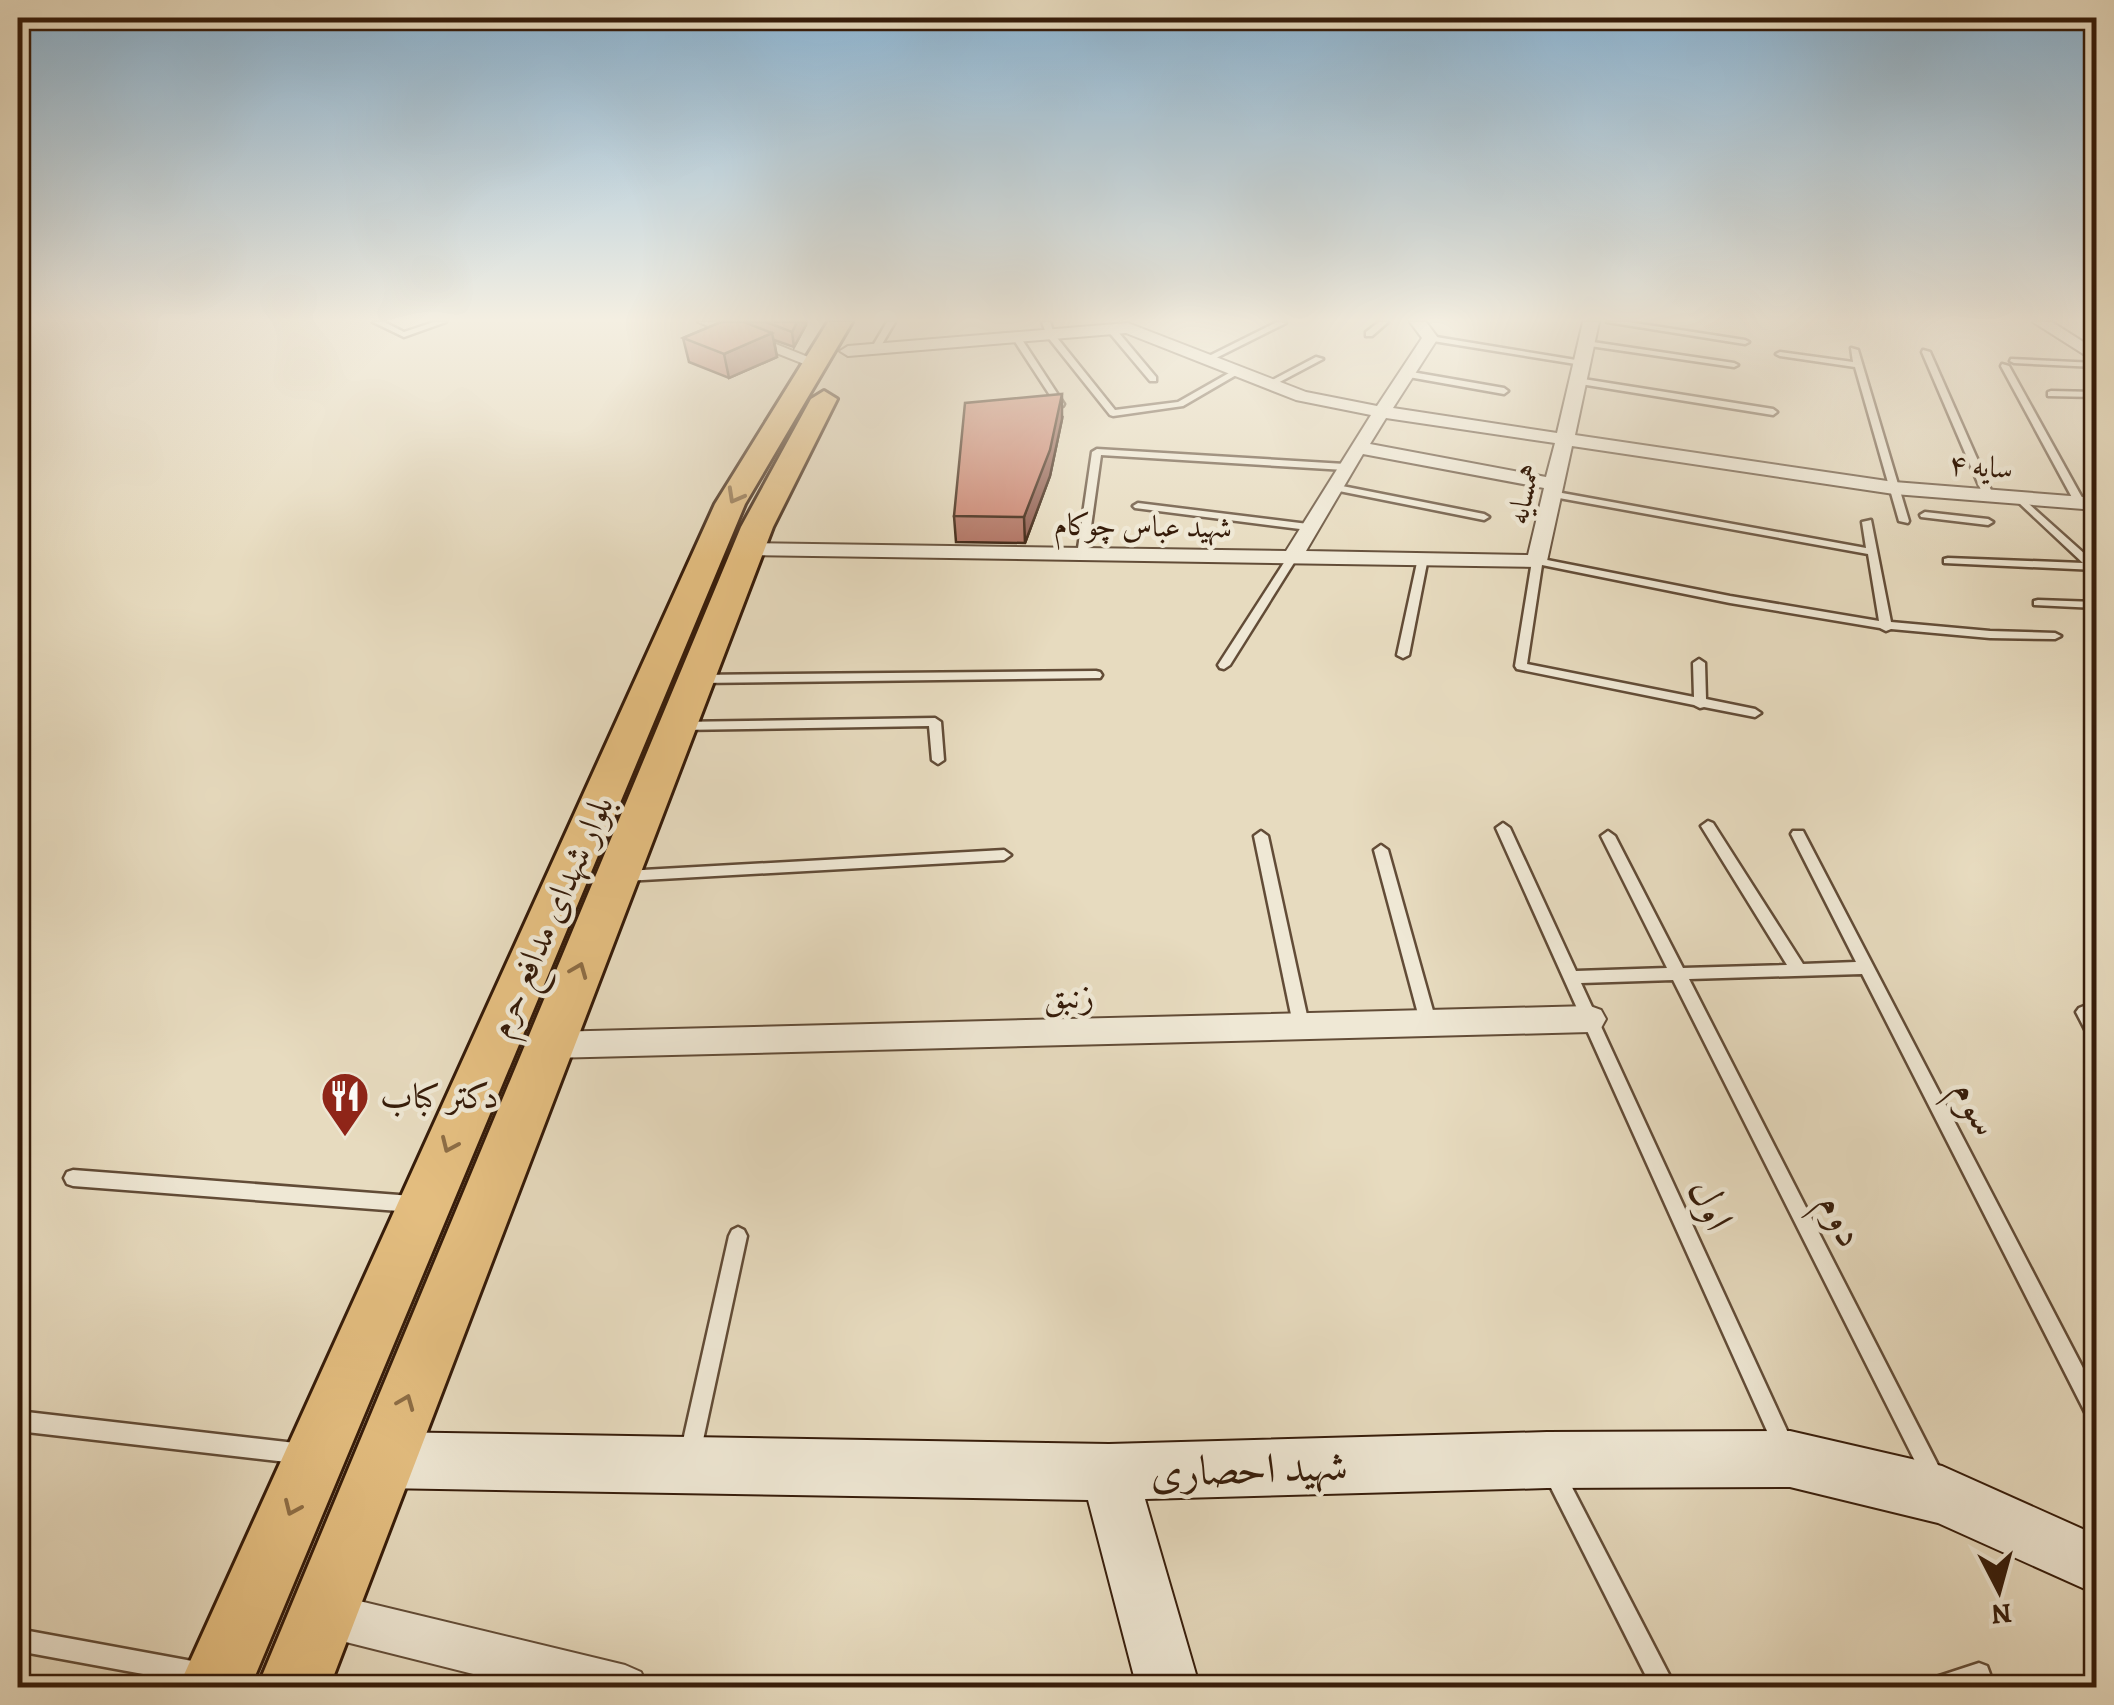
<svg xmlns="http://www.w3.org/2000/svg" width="2114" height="1705" font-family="Alegreya,Amiri,serif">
<rect width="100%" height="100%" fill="#e7dbbf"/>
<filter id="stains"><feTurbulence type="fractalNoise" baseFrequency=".002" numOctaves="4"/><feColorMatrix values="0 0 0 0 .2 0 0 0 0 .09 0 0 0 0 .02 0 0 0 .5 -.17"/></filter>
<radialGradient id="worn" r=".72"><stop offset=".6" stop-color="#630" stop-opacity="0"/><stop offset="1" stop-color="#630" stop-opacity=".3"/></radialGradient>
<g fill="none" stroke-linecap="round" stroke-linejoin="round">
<g stroke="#624c37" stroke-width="5">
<g id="lane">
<path d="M373,322H384L404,332L434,322H446L404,337Z"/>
<path d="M887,322H895L878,351H872L871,349Z"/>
<path d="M1042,322H1050L1054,334L1115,410L1178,402L1236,369L1243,371L1183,406L1113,416L1110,415L1047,336Z"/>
<path d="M1277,322L1286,323L1210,361L1203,359Z"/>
<path d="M1379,322H1388L1372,336H1366V332Z"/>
<path d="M1607,322H1628L1745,340L1749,342L1745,344Z"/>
<path d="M1108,327H1114L1156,377V381H1150L1108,331Z"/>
<path d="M1013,335H1019L1064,404L1063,406H1057L1012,337Z"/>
<path d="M1430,336L1582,361L1586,363L1582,365L1427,340V336Z"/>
<path d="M1586,341L1734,363L1738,365L1734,367L1583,345L1582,343Z"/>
<path d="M1851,348L1858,350L1909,521L1908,523L1899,521L1855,367L1780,356L1776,354L1780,352L1853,362Z"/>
<path d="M1923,350L1930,352L1994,497L1992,499L1984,497L1922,352Z"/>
<path d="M1316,357L1323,359L1272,386L1265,384Z"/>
<path d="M2011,359L2096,363V367L2014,363L2010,361Z"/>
<path d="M2002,364L2009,366L2085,503L2083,505L2075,503L2001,366Z"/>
<path d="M1406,371L1504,388L1508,391L1504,394L1403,376L1402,374Z"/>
<path d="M1577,378L1773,409L1777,412L1773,415L1574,383V379Z"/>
<path d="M2051,391L2096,392V397L2048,396V392Z"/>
<path d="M2096,425V431L2087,428L2088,426Z"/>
<path d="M1097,449L1345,464L1350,467L1345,470L1101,455L1087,555L1082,558L1077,555L1092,452Z"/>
<path d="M1332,484L1484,514L1489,517L1484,520L1329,489V485Z"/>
<path d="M1551,491L1866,548L1862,522L1871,520L1891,622L1990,631L2055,633L2061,636L2055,639L1990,638L1891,629L1886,631L1880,628L1730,603L1542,565L1527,664L1694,697L1693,663L1699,659L1705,663L1706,699L1755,709L1761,713L1755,717L1704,707L1700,708L1694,705L1517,669L1515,666L1532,561L1537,558L1730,596L1879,621L1868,554L1548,496L1546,494Z"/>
<path d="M2021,497L2096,564V570L1944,563V559L1948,558L2083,563L2018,502V498Z"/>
<path d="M1138,503L1308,524L1313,527L1308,530L1135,508L1133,506Z"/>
<path d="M1925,512L1988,519L1993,522L1988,525L1921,517L1920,515Z"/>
<path d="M1292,555L1297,558L1230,665L1224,669L1220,668L1218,665L1287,558Z"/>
<path d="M1423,555L1428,558L1409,655L1403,658L1397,655L1418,558Z"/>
<path d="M2038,600L2096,602V608L2034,605V601Z"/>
<path d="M1096,671L1100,672L1102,675L1100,678L697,683L691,679L697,675Z"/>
<path d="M935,718L941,722L944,760L938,764L932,760L929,726L678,730L672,726L678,722Z"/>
<path d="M1708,821L1713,823L1803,964L1856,962L1791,834L1793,831H1803L2096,1393V1423L2089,1420L1862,974L1689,979L1940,1469L1943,1476L1940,1483L1933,1486L1926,1483L1673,980L1581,983L1790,1437L1793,1444L1790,1451L1783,1454L1776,1451L1496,828L1503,823L1510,828L1576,971L1667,968L1601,836L1608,831L1615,836L1683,968L1787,965L1701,826Z"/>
<path d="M1261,831L1268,836L1310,1029L1308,1034L1302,1035L1296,1034L1294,1029L1254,836Z"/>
<path d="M1381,845L1388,850L1437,1025L1435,1030L1429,1031L1423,1030L1421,1025L1374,850Z"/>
<path d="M1004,850L1011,855L1004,860L625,881L618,876L625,871Z"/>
<path d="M2084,1006L2089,1008L2096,1020V1040L2090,1039L2076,1012L2079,1008Z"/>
<path d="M73,1170L412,1196L418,1198L421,1204L418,1210L412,1212L73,1186L67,1184L64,1178L67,1172Z"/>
<path d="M738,1227L744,1230L747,1236L700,1454L697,1461L690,1464L683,1461L680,1454L729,1236L732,1230Z"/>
<path d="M18,1411L304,1444L311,1447L314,1454L311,1461L304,1464L18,1431Z"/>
<path d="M1555,1465L1562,1468L1676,1688H1652L1548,1482L1545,1475L1548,1468Z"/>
<path d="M18,1629L203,1663L211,1666L214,1674L211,1682L203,1685L18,1651Z"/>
<path d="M1979,1663L1987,1666L1990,1674L1987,1682L1973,1688H1924L1927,1680Z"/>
</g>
</g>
<g stroke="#624c37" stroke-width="4">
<g id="street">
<path d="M698,322H721L823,363L809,366Z"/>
<path d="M1410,322H1426L1438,338L1393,408L1557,433L1583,322H1599L1575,435L1894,482L2096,498V510L1894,494L1572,446L1547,561L1537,567L748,555L738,549L748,543L1286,551L1371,415L1296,400L1126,333L848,356L840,351L848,346L1128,323L1306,392L1377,406L1422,338ZM1386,418L1555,443L1546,477L1370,444ZM1363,454L1544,488L1528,555L1306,551Z"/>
<path d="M2033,322H2052L2096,350V362Z"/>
<path d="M1590,1006L1601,1010L1606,1019L1601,1028L1590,1032L549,1058L538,1054L533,1045L538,1036L549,1032Z"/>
<path d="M322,1592L625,1665L641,1672L648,1688H529L322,1636L306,1630L300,1614L306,1598Z"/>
</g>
</g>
<g stroke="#361c0a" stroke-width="4">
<path id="secondary" d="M1790,1431L1942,1466L2096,1535V1594L1938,1523L1790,1487L1547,1488L1145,1499L1200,1688H1137L1088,1500L382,1488L362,1480L354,1460L362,1440L382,1432L1109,1444L1547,1432Z"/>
</g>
<g stroke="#361c0a" stroke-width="6">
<g id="primary">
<path d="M828,322H852L745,504L250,1688H178L715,504Z"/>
<path d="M824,391L837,399L773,527L329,1688H257L741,527L811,399Z"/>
</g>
</g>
<use href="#lane" fill="#efe8d5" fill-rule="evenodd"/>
<use href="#street" fill="#efe8d5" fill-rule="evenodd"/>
<use href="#secondary" fill="#efe8d5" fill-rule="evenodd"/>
<use href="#primary" fill="#e4be80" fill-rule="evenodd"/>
</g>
<g fill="#af6f5e" stroke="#361c0a" stroke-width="2.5">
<path d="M721,322H806V325L794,347L774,340L777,357L729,378L689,362L683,338Z"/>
<path d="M1062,419L1050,476L1025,543L956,542L954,516Z"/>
</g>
<g fill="#8e5a4c" stroke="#361c0a" stroke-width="2.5">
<path d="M797,322H806V325L794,347L792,332Z"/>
<path d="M772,333L777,357L729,378L724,354Z"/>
<path d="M1062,394V419L1050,476L1025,543L1024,517Z"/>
</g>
<g fill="#cb816d" stroke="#361c0a" stroke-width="2.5">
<path d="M721,322H744L772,333L724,354L683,338Z"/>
<path d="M766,322H797L792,332Z"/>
<path d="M1062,394L1050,450L1024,517L954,516L965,403Z"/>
</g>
<defs><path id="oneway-chevron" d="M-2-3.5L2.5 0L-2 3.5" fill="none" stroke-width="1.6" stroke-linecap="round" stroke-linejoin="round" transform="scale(2.5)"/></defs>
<g stroke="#8d6d45">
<use href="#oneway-chevron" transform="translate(735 496) rotate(119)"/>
<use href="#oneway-chevron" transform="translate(579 970) rotate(-68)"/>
<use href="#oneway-chevron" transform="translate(449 1145) rotate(114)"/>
<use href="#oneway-chevron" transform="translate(406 1402) rotate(-68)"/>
<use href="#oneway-chevron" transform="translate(292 1508) rotate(114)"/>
</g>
<linearGradient id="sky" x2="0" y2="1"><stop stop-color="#8ab6d7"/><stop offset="0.57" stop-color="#f4efe2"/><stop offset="1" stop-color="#f4efe2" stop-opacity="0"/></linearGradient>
<rect width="2114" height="561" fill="url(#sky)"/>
<defs>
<g id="restaurant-pin" transform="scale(2.5)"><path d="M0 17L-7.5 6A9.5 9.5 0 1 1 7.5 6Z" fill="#8f2418" stroke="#efe8d5"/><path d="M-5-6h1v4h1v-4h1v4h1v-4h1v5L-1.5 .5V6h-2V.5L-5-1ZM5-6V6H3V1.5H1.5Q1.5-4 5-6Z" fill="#fff"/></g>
</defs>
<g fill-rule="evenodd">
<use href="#restaurant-pin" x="345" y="1096"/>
</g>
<g text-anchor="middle" stroke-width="9" stroke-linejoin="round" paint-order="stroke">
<g font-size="30" fill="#361c0a" stroke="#efe8d5">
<text transform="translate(1981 466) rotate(5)" y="10">سایه ۴</text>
<text transform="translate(1523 494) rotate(-78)" y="10">همسایه</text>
<text transform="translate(1143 526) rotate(1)" y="10">شهید عباس چوکام</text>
</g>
<g font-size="35" fill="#361c0a" stroke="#efe8d5">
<text transform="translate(550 916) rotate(-66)" y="12">بلوار شهدای مدافع حرم</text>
<text transform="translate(1069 996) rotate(-1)" y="12">زنبق</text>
</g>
<g font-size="35" fill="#361c0a" stroke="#efe8d5" text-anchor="start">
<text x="380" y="1108">دکتر کباب</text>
</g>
<g font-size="42" fill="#361c0a" stroke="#efe8d5">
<text transform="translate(1978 1107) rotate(63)" y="15">سوم</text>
<text transform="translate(1712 1204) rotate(66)" y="15">اول</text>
<text transform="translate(1843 1219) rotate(63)" y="15">دوم</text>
<text transform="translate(1249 1468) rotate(-2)" y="15">شهید احصاری</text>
</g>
</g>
<rect width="2114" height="1705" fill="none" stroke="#e7dbbf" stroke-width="60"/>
<rect x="20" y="20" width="2074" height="1665" fill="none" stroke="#361c0a" stroke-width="5"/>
<rect x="30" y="30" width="2054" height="1645" fill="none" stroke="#361c0a" stroke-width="2.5"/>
<g transform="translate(1999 1590) rotate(174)" stroke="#efe8d5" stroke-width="8" paint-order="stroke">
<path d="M0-8L18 38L0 25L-18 38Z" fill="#361c0a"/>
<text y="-15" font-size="28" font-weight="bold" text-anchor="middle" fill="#361c0a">N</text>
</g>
<rect width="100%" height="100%" filter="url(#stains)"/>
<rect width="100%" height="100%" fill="url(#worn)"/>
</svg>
